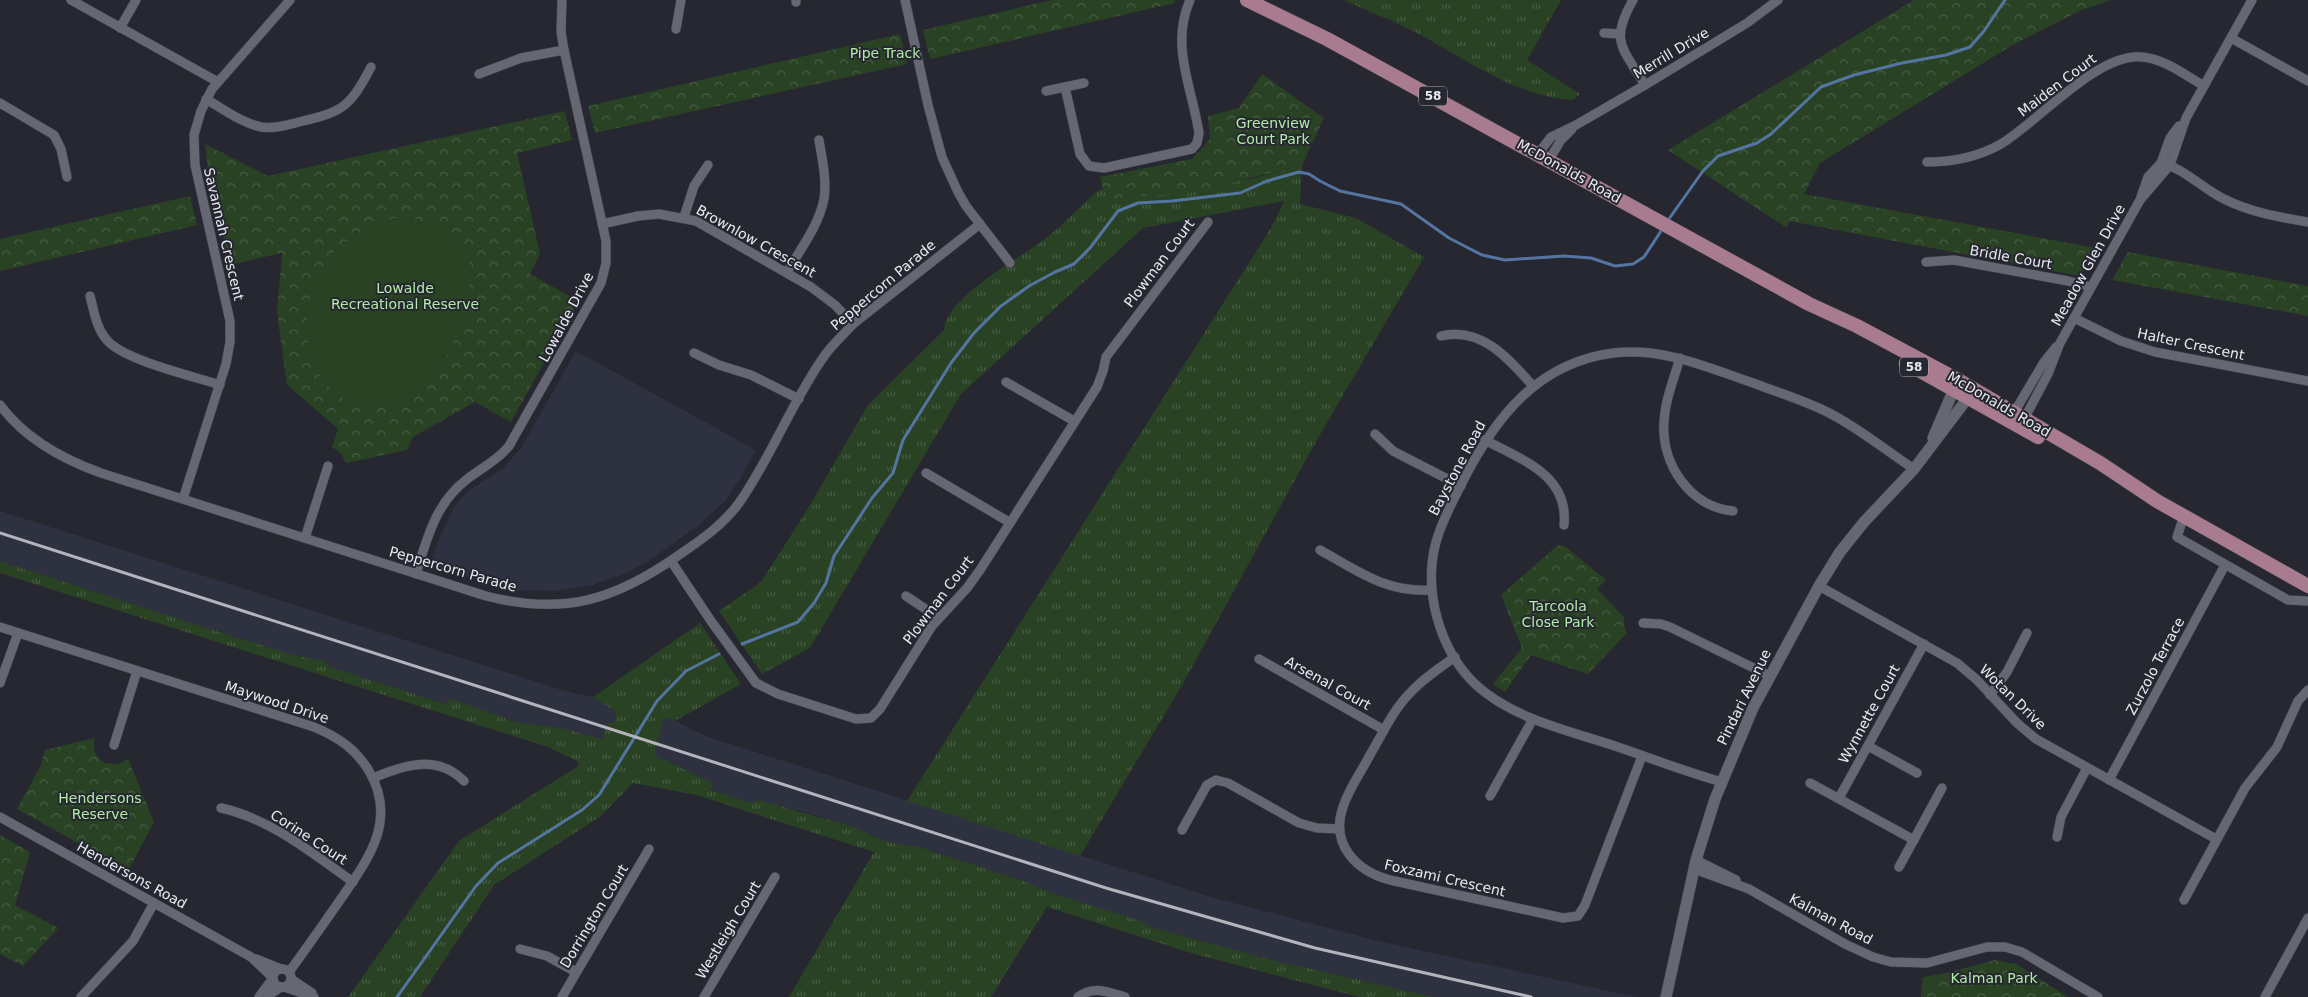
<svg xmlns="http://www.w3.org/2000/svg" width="2308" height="997" font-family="'DejaVu Sans',sans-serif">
<defs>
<pattern id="grass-tufts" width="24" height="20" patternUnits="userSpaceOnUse" patternTransform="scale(1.25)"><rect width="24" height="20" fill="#294224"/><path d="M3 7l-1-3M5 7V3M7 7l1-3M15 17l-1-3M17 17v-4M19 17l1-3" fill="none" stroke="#485d44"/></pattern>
<pattern id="park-crowns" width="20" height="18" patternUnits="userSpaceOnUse" patternTransform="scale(1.25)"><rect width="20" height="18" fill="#294224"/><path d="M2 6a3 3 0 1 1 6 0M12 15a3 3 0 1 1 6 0" fill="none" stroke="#485d44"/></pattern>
</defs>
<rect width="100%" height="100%" fill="#262731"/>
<g fill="#2e3140">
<path d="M576,351L756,450L740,479L725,501L699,525L647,562L624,574L589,586L555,591L509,590L434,566L432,561L439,539L453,508L467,492L503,468L521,448Z"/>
<path d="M0,511L565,691L593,697L616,712L614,724L602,739L518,723L450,698L446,704L330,667L325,661L297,656L210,629L0,561Z"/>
<path d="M667,717L708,737L1211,897L1382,942L1637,997H1434L1276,961L1154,928L1141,921L1058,895L1023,881L919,847L903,846L875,837L858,828L798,810L786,809L758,800L751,803L719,793L711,789L713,784L653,755L663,720Z"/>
</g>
<g fill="url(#grass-tufts)">
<path d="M1344,0H1561L1527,60L1580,94L1573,100C1510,96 1462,55 1407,28C1386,18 1365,10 1344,0Z"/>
<path d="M1302,165L1300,204L1356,218L1424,257L1318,438L1181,687L1080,856L907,801L1271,228L1284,201L1143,228L961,394L810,648L762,674L719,611L761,582L807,510L868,405L944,330C946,297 1019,259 1045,239C1063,225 1079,208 1096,192L1103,189L1110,200L1251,179Z"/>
<path d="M0,561L210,629L297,656L325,661L330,667L446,704L450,698L518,723L561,728L602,739L608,723L614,724L616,712L593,697L700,623L741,684L675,721L667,718L663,720L654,755L713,783L711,790L751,803L758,800L858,828L875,837L896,844L919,847L1023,881L1058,895L1141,921L1154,928L1276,961L1434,997H1359L1191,953L1047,907L991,997H789L874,852L696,795L633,783L601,816L494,885L420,997H348L459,841L577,767L579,762L548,747L0,573Z"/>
</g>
<g fill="url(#park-crowns)">
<path d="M1052,0H1175V3L930,59L923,30Z"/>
<path d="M1914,0H2111L2079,11L2011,46L1820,163L1804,194L2096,248L2080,276L1789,221L1787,228L1668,150Z"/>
<path d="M900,34L907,64L595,133L588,106Z"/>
<path d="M1262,74L1324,118L1302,165L1186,194L1137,196L1110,200L1103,189L1100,177L1192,159L1210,139L1208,116L1239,108Z"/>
<path d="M565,111L572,140L517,153L540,254L530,274L578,301L511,422L475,402L413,437L407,450L346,463L341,453L332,447L338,429L287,385L277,312L282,253L229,265L208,170L205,144L268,176Z"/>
<path d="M190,196L197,225L0,271V239Z"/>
<path d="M2128,252L2308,286V316L2112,280Z"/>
<path d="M1558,545L1566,547L1606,580L1597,589L1624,617V625L1627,633L1588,674L1531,655L1505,692L1493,684L1522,648L1501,595Z"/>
<path d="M95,738C92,749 95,755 104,763L119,764L128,759L154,822L128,871L17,809L41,765L45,750Z"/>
<path d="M0,835L30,852L15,905L58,928L23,966L0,954Z"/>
<path d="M1995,960L2016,964L2068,997H1921L1923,977L1942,974Z"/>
</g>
<path fill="#294224" d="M398,217C419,220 442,222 457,239C463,246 468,256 470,266C474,301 446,374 418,396C407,404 391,405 378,405C364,406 351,404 339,396C298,367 298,297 328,259C344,239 373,224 398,217Z"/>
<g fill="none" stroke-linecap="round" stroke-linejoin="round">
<g stroke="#5474a1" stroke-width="3">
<path d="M1666,223L1703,171L1718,156L1757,143L1771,134L1821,87L1854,75L1902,63L1946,55L1970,47L1984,31L2005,0"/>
<path d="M742,644L798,622L814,603L826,583L834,556L872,498L893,473L903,440L951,363L974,333L1001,306L1029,286L1055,272L1074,264L1090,248L1118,211L1138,203L1172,201L1240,193L1267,181L1299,172L1309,174L1320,181L1340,191L1401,204L1449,238L1482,255L1505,260L1564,256L1591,258L1615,266L1633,264L1644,257L1663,228"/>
<path d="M397,997L476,886L498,863L582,810L599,795L657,701L686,671L719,654"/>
</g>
<g stroke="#43444c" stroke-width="10">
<g id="minor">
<path d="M71,0L218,82"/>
<path d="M796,0V2"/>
<path d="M905,0L928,105L942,157L958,192L966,206L1010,263"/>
<path d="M1633,0C1609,42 1623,48 1645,85"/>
<path d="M120,28L136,0"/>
<path d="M676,29L681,0"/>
<path d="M1604,33L1619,34"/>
<path d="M2231,38L2308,81"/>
<path d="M479,74L521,58L564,50"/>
<path d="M1065,87L1080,154L1089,166L1104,168L1192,149L1197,143L1199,133C1192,87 1170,46 1190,0"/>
<path d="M1046,91L1084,83"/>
<path d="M206,99C223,109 242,123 261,127C274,129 287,125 299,122C343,112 350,107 371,67"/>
<path d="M0,103L54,135L61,149L67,177"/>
<path d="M1538,154L1551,137L1576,125L1645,85L1747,23L1778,0"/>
<path d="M1549,160L1561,140L1572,129"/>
<path d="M1927,162C1953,162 1978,157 2001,144C2039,121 2097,53 2142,57C2165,59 2185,75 2204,86"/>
<path d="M2161,163C2183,168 2201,187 2222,198C2249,212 2278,217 2308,222"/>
<path d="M2141,197L2148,177L2161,163L2170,138L2179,126"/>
<path d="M684,217L694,186L708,165"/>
<path d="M602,224L638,216L659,214L696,221L811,287L835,305L853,324"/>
<path d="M1926,262L1954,260L2068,281L2091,287"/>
<path d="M787,272C800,250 819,225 824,199C827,179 822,159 819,140"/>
<path d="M90,296C94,311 96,327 106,339C122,360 193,376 220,385"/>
<path d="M2074,318L2121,341L2155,352L2308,381"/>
<path d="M1441,336C1481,326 1509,359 1533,386"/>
<path d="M694,353L719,365L751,375L799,399"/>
<path d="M1680,358C1674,379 1665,400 1664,422C1661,464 1690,507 1733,511"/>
<path d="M1006,382L1074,421"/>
<path d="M0,405C25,439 62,459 101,473L486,596C564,616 615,600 679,555C701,540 723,525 739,503C772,456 792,401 825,355C833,344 844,334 853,324L980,224"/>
<path d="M2012,416L2044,362L2056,347"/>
<path d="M2023,421L2048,374L2060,343L2140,200L2170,165L2186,118L2252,0"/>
<path d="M1375,434L1393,451L1461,486"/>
<path d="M1485,440C1522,460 1569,475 1564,525"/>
<path d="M926,473L1009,522"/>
<path d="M183,499L226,364L230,342V321L195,165L194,135L201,111L212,89L290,0"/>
<path d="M2184,516L2177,537L2288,600L2308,601"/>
<path d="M305,538L328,466"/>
<path d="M1320,550C1358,571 1386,593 1432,590"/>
<path d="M671,561L711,621L756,683L778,694L856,719L871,718L880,709L932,626L967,588L980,570L1097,387L1103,371L1106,357L1208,222"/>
<path d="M416,574C427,539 435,504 466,480C481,468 497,461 509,446L601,283L606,263V241L564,50L561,32L562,0"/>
<path d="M1819,586L1957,663L1977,680L2017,723L2036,739L2216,839"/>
<path d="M906,596L939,618"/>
<path d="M1643,623L1661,624L1670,627L1770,676"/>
<path d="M0,627L314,727C338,737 356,749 369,771C399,822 366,862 338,903C322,926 306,949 289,972"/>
<path d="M1455,657C1439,668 1423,679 1410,693C1393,710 1383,733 1371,753C1362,771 1349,788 1343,807C1330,844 1356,871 1390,880L1563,918L1578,916L1585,905L1642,756"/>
<path d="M1259,659L1384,730"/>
<path d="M0,683L18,633"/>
<path d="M1990,695L2007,672L2027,633"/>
<path d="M114,745L137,671"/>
<path d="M1868,746L1917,773"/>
<path d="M373,778C404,765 437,754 464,781"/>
<path d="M2109,780L2225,565"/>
<path d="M1722,782C1686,772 1650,758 1615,746C1567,730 1513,719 1475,684C1439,649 1423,590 1436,542C1442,520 1453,501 1463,481C1495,418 1537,363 1613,353C1664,347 1709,368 1756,384C1782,394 1809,402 1833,415C1861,430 1887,451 1914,469"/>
<path d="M1810,783L1914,840"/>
<path d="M1490,796L1533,719"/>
<path d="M1839,798L1924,644"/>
<path d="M221,808C271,819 312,853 353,882"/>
<path d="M0,817L251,957L273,978"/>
<path d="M1182,830L1207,785L1216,780L1228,783L1299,823L1317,828L1340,829"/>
<path d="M2057,837L2061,817L2087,768"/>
<path d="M1696,860L1736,880"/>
<path d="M1899,867L1942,788"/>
<path d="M1694,869L1749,889L1845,944L1873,957L1891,962L1927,963L1987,947H2005L2022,952L2098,997"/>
<path d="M2184,900L2245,788L2277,747L2298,701L2308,690"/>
<path d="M520,949L547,956L576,972"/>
<path d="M256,959L281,969"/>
<circle cx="282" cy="978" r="9"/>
<path d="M291,979L312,993"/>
<path d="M284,987L314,997"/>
<path d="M81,997L133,941L154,903"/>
<path d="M259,997L273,978"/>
<path d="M266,997L281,987"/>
<path d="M562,997L649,849"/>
<path d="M704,997L775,877"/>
<path d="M1078,997C1093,985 1109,992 1125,997"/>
<path d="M2265,997L2308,918"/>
</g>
</g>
<g stroke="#43444c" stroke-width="12">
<g id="tertiary">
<path d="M1933,438L1957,382"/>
<path d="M1666,997L1696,860L1715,799L1753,708L1819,586L1840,552L1864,522L1914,469L1973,391"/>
</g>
</g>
<g stroke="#43444c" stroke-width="15">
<g id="primary">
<path d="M1247,0L1327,39L1809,304L1857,326L1958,380L2100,463L2157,501L2308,586"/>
<path d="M1906,363L2038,437"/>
</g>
</g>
<use href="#minor" stroke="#656772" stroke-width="9"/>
<use href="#tertiary" stroke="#656772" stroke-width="11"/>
<use href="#primary" stroke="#a97b8e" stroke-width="14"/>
<path stroke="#b3b4bc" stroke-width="3" d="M0,533L1106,888L1315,948L1531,997"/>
</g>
<g text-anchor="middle" stroke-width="4" stroke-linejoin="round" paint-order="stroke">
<g fill="#262731" stroke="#aeb0b7" stroke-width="1">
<rect x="1419" y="86.5" width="28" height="19" rx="4"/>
<rect x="1900" y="357.5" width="28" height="19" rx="4"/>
</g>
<g font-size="12" font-weight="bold" fill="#e9eaf1">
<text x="1433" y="100">58</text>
<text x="1914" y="371">58</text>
</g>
<g font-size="14" fill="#b2eba6" stroke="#262731">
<text x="885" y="58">Pipe Track</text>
<text x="1273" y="128">Greenview<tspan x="1273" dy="16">Court Park</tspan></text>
<text x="405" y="293">Lowalde<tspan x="405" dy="16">Recreational Reserve</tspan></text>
<text x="1558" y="611">Tarcoola<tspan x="1558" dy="16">Close Park</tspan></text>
<text x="100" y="803">Hendersons<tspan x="100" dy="16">Reserve</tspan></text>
<text x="1994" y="983">Kalman Park</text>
</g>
<g font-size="14" fill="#e9eaf1" stroke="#262731">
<text transform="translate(1671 53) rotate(-31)" y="5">Merrill Drive</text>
<text transform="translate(2057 85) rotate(-37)" y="5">Maiden Court</text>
<text transform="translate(1569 171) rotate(29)" y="5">McDonalds Road</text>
<text transform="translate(224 234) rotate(77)" y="5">Savannah Crescent</text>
<text transform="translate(756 241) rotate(29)" y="5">Brownlow Crescent</text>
<text transform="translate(2011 257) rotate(10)" y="5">Bridle Court</text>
<text transform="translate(1159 263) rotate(-53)" y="5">Plowman Court</text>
<text transform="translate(2088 265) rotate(-61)" y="5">Meadow Glen Drive</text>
<text transform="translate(883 285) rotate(-40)" y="5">Peppercorn Parade</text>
<text transform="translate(566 317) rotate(-62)" y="5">Lowalde Drive</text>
<text transform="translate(2191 344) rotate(12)" y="5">Halter Crescent</text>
<text transform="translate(1999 404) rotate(30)" y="5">McDonalds Road</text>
<text transform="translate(1457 468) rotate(-62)" y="5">Baystone Road</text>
<text transform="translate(453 569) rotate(16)" y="5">Peppercorn Parade</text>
<text transform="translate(938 600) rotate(-53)" y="5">Plowman Court</text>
<text transform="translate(2155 666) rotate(-62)" y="5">Zurzolo Terrace</text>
<text transform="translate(1328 683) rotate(29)" y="5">Arsenal Court</text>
<text transform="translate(1744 697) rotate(-64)" y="5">Pindari Avenue</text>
<text transform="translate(2013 697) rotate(44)" y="5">Wotan Drive</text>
<text transform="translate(277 702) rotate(18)" y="5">Maywood Drive</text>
<text transform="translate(1869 714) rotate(-61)" y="5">Wynnette Court</text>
<text transform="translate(309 837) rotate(33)" y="5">Corine Court</text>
<text transform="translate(132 875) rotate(29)" y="5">Hendersons Road</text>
<text transform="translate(1445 878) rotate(13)" y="5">Foxzami Crescent</text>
<text transform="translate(594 916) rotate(-59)" y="5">Dorrington Court</text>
<text transform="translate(1831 919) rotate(28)" y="5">Kalman Road</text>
<text transform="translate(728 930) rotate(-59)" y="5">Westleigh Court</text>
</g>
</g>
</svg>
